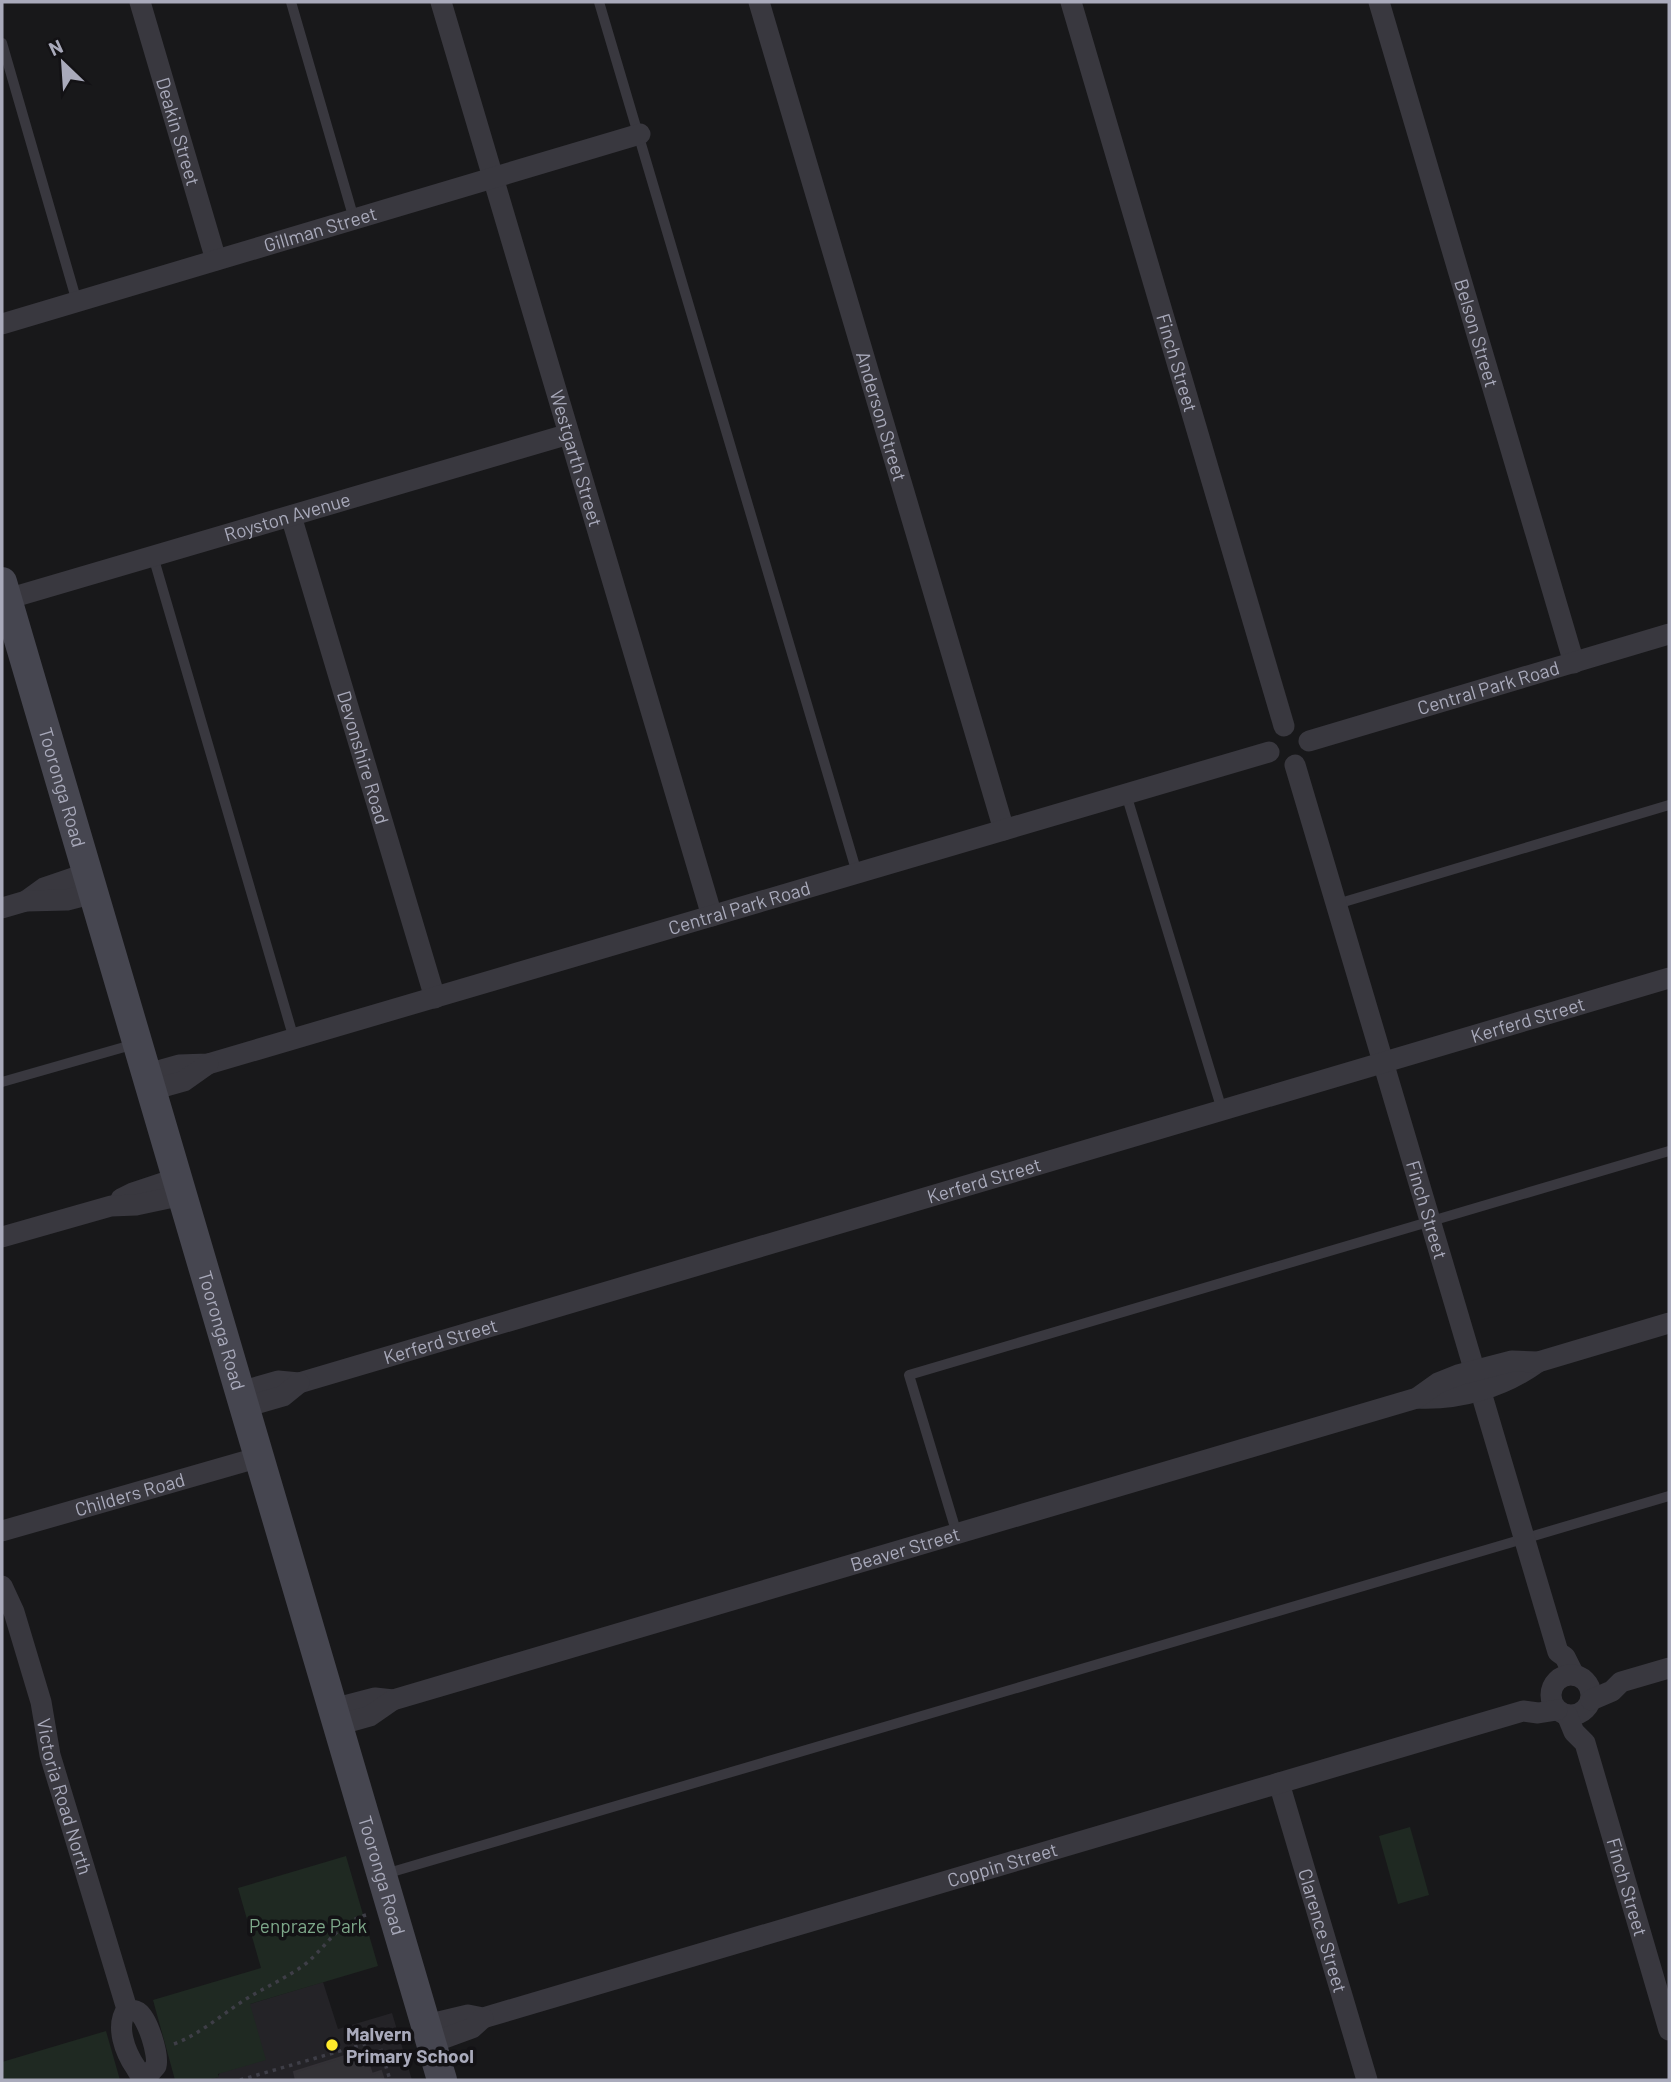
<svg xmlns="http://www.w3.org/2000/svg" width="1671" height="2082" font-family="Barlow,sans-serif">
<rect width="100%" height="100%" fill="#18181a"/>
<path fill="#242327" d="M323,1982L338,2029L392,2013L412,2080H207L218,2077L250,2004Z"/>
<g fill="#1f2922">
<path d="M1410,1827L1429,1895L1398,1904L1379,1836Z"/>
<path d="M346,1856L378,1966L250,2004L266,2060L218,2074L219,2077L207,2080H175L153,2000L261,1968L238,1888Z"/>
<path d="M106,2031L120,2080H4L2,2062Z"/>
</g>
<path fill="#333236" stroke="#333136" stroke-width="2" d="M364,2050L372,2074L381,2071L384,2080H296L294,2072Z"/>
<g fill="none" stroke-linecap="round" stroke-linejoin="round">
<g stroke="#3e3e47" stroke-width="3.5" stroke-dasharray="3.5 5" stroke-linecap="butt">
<path d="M174,2044C200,2034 220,2016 243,2001C263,1988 285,1979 304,1965C327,1947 336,1924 366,1915"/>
<path d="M240,2080L378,2040L390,2080"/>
</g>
<g stroke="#39383f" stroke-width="10">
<path d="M291,2L354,219"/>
<path d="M599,2L857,873"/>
<path d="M2,43L77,302"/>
<path d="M153,556L294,1039"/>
<path d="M1126,794L1222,1110"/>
<path d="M1337,904L1669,805"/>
<path d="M2,1082L135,1044"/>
<path d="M957,1534L909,1375L1669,1151"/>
<path d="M385,1874L1669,1496"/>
</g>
<g stroke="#39383f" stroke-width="21">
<path id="s1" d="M140,2L216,260"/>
<path id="s2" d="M441,2L712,916"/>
<path id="s3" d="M759,2L1004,830"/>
<path id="s4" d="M1071,2L1284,726"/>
<path id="s5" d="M1379,2L1574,663"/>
<path id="s6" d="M2,324L640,134"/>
<path id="s7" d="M291,516L435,998"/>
<path id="s8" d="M7,599L569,434"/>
<path id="s9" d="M1309,741L1669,634"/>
<path id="s10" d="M1295,765L1558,1652L1565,1657L1574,1675"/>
<path d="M26,901L44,888L88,873"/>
<path d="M2,908L26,901L67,900L94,893"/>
<path id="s11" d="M147,1074L179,1065L208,1064L1269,752"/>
<path d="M152,1090L184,1081L208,1064"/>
<path d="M121,1199L133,1193L178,1178"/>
<path d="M2,1237L111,1206L136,1205L183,1195"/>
<path id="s12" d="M240,1392L278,1381L299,1383L1669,978"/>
<path d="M1417,1398C1460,1400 1504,1387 1538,1362"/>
<path d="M245,1407L283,1396L299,1383"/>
<path id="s13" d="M2,1531L260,1457"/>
<path id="s14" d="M2,1586L14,1612L41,1702L50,1755L127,2009C115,2026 125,2052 136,2068L139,2073L148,2075L156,2066C159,2055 148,2019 138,2012C135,2010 131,2010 127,2009"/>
<circle cx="1571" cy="1695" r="20"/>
<path d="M1591,1700L1612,1691L1621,1682L1669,1668"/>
<path d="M333,1709L375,1698L393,1700"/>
<path id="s15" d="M1567,1715L1574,1732L1585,1743L1669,2030"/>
<path id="s16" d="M338,1725L370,1716L393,1700L1417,1398L1438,1383L1458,1375L1512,1361L1538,1362L1669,1323"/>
<path id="s17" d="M1279,1783L1367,2080"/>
<path id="s18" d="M426,2025L468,2015L483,2018L1523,1711L1538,1713L1557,1710"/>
<path d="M431,2043L472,2028L483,2018"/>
</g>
<path stroke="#464650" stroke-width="30" id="s19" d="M2,582L442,2080"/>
</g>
<circle fill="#ffea2b" stroke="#131215" stroke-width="2.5" cx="332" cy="2045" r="7"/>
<g text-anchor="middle" stroke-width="7" stroke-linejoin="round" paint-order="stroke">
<g font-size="19" fill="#a9aabb" stroke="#131215">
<text dy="7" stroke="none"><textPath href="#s1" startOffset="135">Deakin Street</textPath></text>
<text dy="7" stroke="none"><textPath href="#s6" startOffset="332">Gillman Street</textPath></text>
<text dy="7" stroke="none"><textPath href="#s5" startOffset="345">Belson Street</textPath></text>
<text dy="7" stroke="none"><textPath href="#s4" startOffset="376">Finch Street</textPath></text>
<text dy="7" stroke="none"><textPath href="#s3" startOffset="432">Anderson Street</textPath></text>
<text dy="7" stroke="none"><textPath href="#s2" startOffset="476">Westgarth Street</textPath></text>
<text dy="7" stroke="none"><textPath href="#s8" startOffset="292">Royston Avenue</textPath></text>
<text dy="7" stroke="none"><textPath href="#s9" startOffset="187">Central Park Road</textPath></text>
<text dy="7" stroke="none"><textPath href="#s7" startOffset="252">Devonshire Road</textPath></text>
<text dy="7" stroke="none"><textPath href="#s19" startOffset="214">Tooronga Road</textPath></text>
<text dy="7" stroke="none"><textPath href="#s11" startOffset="616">Central Park Road</textPath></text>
<text dy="7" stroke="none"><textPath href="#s12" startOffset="1342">Kerferd Street</textPath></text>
<text dy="7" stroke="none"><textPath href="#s12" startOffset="775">Kerferd Street</textPath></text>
<text dy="7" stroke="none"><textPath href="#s10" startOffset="464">Finch Street</textPath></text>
<text dy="7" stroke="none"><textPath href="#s19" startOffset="780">Tooronga Road</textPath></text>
<text dy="7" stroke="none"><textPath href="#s12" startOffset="208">Kerferd Street</textPath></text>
<text dy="7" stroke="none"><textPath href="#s13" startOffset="133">Childers Road</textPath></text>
<text dy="7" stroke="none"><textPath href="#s16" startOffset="595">Beaver Street</textPath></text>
<text dy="7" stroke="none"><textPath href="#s14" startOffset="220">Victoria Road North</textPath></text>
<text dy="7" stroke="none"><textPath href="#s18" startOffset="600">Coppin Street</textPath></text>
<text dy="7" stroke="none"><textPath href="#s19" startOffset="1348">Tooronga Road</textPath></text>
<text dy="7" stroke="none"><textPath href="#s15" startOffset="184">Finch Street</textPath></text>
<text dy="7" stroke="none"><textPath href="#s17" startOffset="154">Clarence Street</textPath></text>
</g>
<g font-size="19" fill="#7ea88a" stroke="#131215">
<text x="308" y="1933">Penpraze Park</text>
</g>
<g font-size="19" font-weight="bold" fill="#a9aabb" stroke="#131215" text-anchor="start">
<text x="346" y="2041">Malvern<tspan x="346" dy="22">Primary School</tspan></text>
</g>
</g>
<rect width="1671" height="2082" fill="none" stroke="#a9aabb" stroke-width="7"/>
<g transform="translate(63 63) rotate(335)" stroke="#131215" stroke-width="5" paint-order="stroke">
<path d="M0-5L12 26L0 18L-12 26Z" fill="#a9aabb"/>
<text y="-10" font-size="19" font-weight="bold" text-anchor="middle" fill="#a9aabb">N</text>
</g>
</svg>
